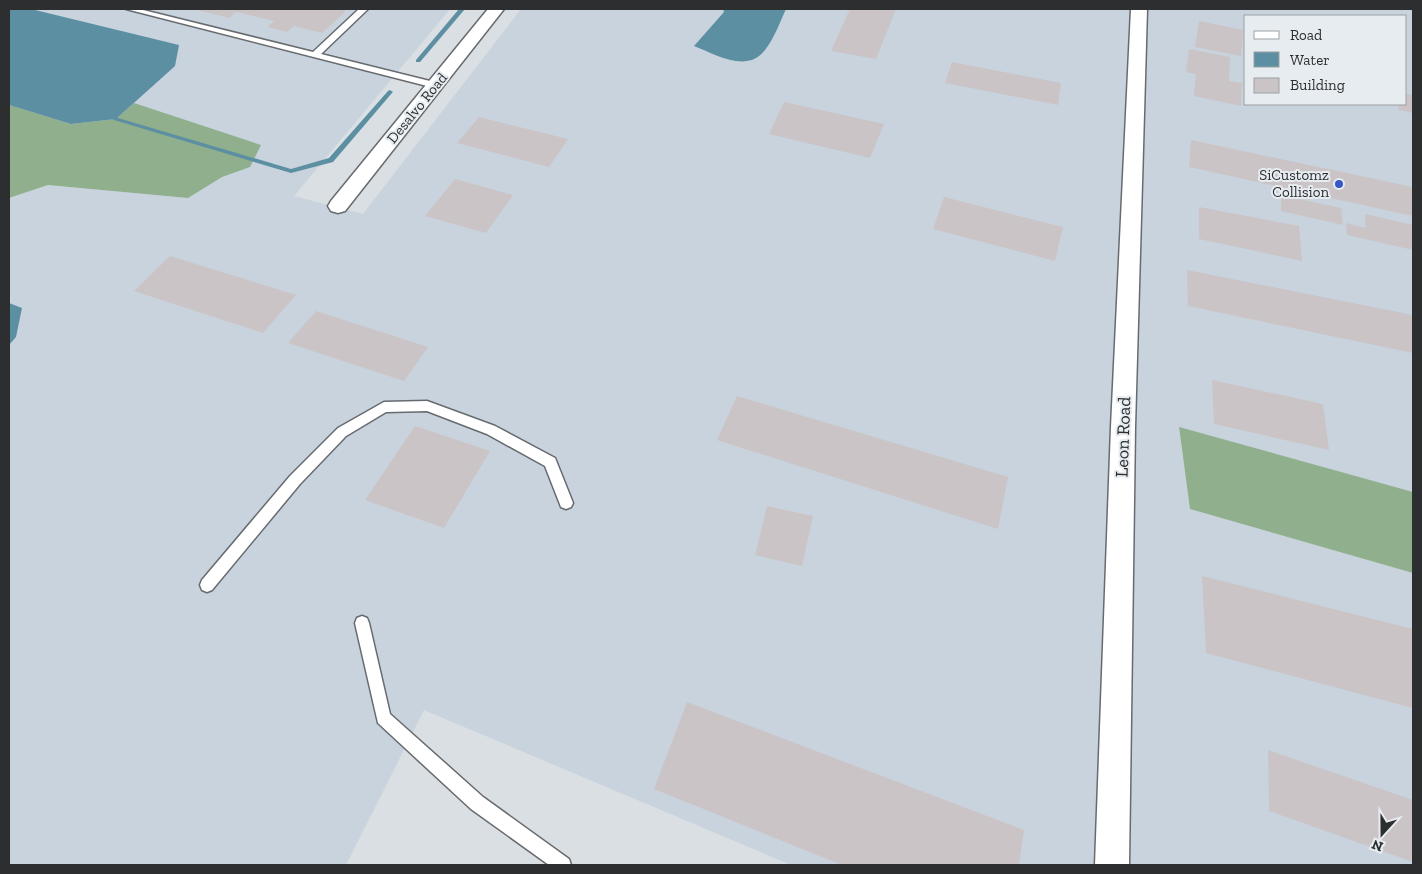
<svg xmlns="http://www.w3.org/2000/svg" width="1422" height="874" font-family="'Zilla Slab',serif">
<rect width="100%" height="100%" fill="#dadfe3"/>
<path fill="#c8d3dd" fill-rule="evenodd" d="M9,9H450L294,196L363,214L521,9H1413V492L1179,428L1190,509L1413,573V865H791L424,710L346,865H9V198L48,185L188,198L9,117ZM1246,16H1406V104H1246Z"/>
<g fill="#8faf8d">
<path d="M134,103L261,145L250,167L222,177L188,198L48,185L9,198V105L71,124L116,119Z"/>
<path d="M1179,427L1413,492V573L1190,509Z"/>
</g>
<g fill="#5d8fa2">
<path d="M9,9H31L179,45L175,66L116,119L71,124L9,105Z"/>
<path d="M723,9H786C780,22 774,39 765,50C747,74 715,54 694,46L724,12Z"/>
<path d="M9,303L22,308L16,337L9,345Z"/>
</g>
<g fill="none" stroke-linecap="round" stroke-linejoin="round">
<g fill="#5d8fa2" fill-rule="evenodd">
<path d="M459,9H465L420,62H416V60Z"/>
<path d="M390,90L393,92L392,93L333,162L291,173L114,120L113,119L116,117L118,118L291,169L329,158L388,91Z"/>
</g>
</g>
<g fill="#cbc4c6">
<path d="M193,9H344L345,12L322,33L294,26L287,32L267,27L274,21L236,12L229,18Z"/>
<path d="M850,9H896L876,59L831,51Z"/>
<path d="M1199,21L1243,30L1241,56L1195,47Z"/>
<path d="M1189,49L1230,57L1229,81L1242,83L1241,106L1194,96L1196,74L1186,72Z"/>
<path d="M952,62L1061,83L1058,105L945,83Z"/>
<path d="M1406,94L1413,95V113L1399,110L1398,104H1406Z"/>
<path d="M784,102L884,124L870,158L769,134Z"/>
<path d="M479,117L568,139L549,167L457,143Z"/>
<path d="M1191,140L1413,187V216L1189,167Z"/>
<path d="M455,179L513,195L486,233L425,216Z"/>
<path d="M1281,195L1341,208L1343,225L1281,211Z"/>
<path d="M944,197L1063,227L1055,261L933,229Z"/>
<path d="M1199,207L1299,226L1302,261L1199,239Z"/>
<path d="M1365,214L1413,225V250L1347,235L1346,223L1366,228Z"/>
<path d="M170,256L296,295L263,333L134,291Z"/>
<path d="M1187,270L1413,315V353L1188,306Z"/>
<path d="M316,311L428,347L404,381L288,343Z"/>
<path d="M1212,380L1323,404L1329,450L1214,424Z"/>
<path d="M737,396L1008,477L998,529L717,440Z"/>
<path d="M415,426L490,451L444,528L365,500Z"/>
<path d="M767,506L813,516L802,566L755,555Z"/>
<path d="M1202,576L1413,629V708L1206,653Z"/>
<path d="M687,702L1024,830L1019,865H842L654,789Z"/>
<path d="M1268,750L1413,800V862L1269,811Z"/>
</g>
<g fill="none" stroke-linecap="round" stroke-linejoin="round">
<g stroke="#676b6f" stroke-width="3">
<g id="service">
<path d="M126,9H139L313,52L359,9H368L321,54L438,83L439,85L435,88Z"/>
<path d="M427,401L495,426L555,458L573,503L571,507L566,509L561,507L545,466L487,434L427,411L386,412L346,436L300,484L212,590L207,592L202,590L200,585L202,580L290,476L338,428L384,402Z"/>
<path d="M362,616L367,618L369,623L390,714L483,797L569,859L571,865H549L471,809L378,723L355,623L357,618Z"/>
</g>
</g>
<g stroke="#676b6f" stroke-width="3">
<g id="minor">
<path d="M488,9H504L345,211L338,213L331,211L328,206L331,201Z"/>
<path d="M1131,9H1147L1135,427L1129,865H1095L1111,427Z"/>
</g>
</g>
<use href="#service" fill="#fff" fill-rule="evenodd"/>
<use href="#minor" fill="#fff" fill-rule="evenodd"/>
</g>
<circle fill="#3558c9" stroke="#e7ecf0" stroke-width="2" cx="1339" cy="184" r="5"/>
<g text-anchor="middle" stroke-width="4" stroke-linejoin="round" paint-order="stroke">
<g font-size="15" fill="#2c2e30" stroke="#e7ecf0">
<text transform="translate(417 108) rotate(-51)" y="5">Desalvo Road</text>
</g>
<g font-size="15" fill="#2c2e30" stroke="#e7ecf0" text-anchor="end">
<text x="1329" y="180">SiCustomz<tspan x="1329" dy="17">Collision</tspan></text>
</g>
<g font-size="18" fill="#2c2e30" stroke="#e7ecf0">
<text transform="translate(1123 437) rotate(-88)" y="6">Leon Road</text>
</g>
</g>
<rect width="1422" height="874" fill="none" stroke="#2c2e30" stroke-width="20"/>
<rect x="1244" y="15" width="162" height="90" fill="#e7ecf0" stroke="#9ca0a3"/>
<rect x="1254" y="31" width="25" height="8" fill="#ffffff" stroke="#9ca0a3"/>
<text x="1290" y="40" font-size="15" fill="#2c2e30">Road</text>
<rect x="1254" y="52" width="25" height="15" fill="#5d8fa2" stroke="#9ca0a3"/>
<text x="1290" y="65" font-size="15" fill="#2c2e30">Water</text>
<rect x="1254" y="78" width="25" height="15" fill="#cbc4c6" stroke="#9ca0a3"/>
<text x="1290" y="90" font-size="15" fill="#2c2e30">Building</text>
<g transform="translate(1382 834) rotate(201)" stroke="#e7ecf0" stroke-width="4" paint-order="stroke">
<path d="M0-4L9 19L0 12L-9 19Z" fill="#2c2e30"/>
<text y="-8" font-size="14" font-weight="bold" text-anchor="middle" fill="#2c2e30">N</text>
</g>
</svg>
